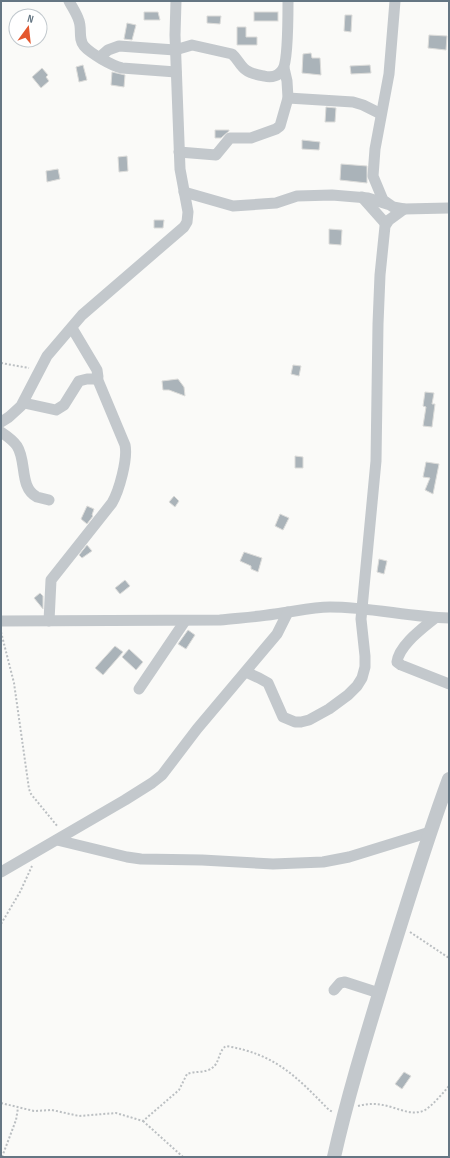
<svg xmlns="http://www.w3.org/2000/svg" width="450" height="1158" font-family="'Sofia Sans Condensed',sans-serif">
<rect width="100%" height="100%" fill="#fafaf8"/>
<g fill="#aab3b9" stroke="#dcdcda">
<path d="M144,12H158L160,20H144Z"/>
<rect x="254" y="12" width="24" height="9"/>
<path d="M345,15H352L351,32L344,31Z"/>
<path d="M207,16H221L220,24L207,23Z"/>
<path d="M127,23L136,25L132,40L124,39Z"/>
<path d="M237,27H246V37H257V45H237Z"/>
<path d="M429,35L447,36L446,50L428,48Z"/>
<path d="M311,53L312,58H320L321,75L302,73L303,54Z"/>
<path d="M83,65L87,80L79,82L76,67Z"/>
<path d="M370,65L371,73L351,74L350,66Z"/>
<path d="M42,68L48,75L46,77L49,81L41,88L32,77Z"/>
<path d="M112,72L125,75L124,87L111,85Z"/>
<path d="M326,107L336,108L335,122H325Z"/>
<path d="M215,130H229V131L221,138H215Z"/>
<path d="M302,140L320,142L319,150L302,149Z"/>
<path d="M127,156L128,171L119,172L118,157Z"/>
<path d="M341,164L367,166V183L340,180Z"/>
<path d="M58,169L60,179L47,182L46,171Z"/>
<path d="M154,220H164L163,228H154Z"/>
<path d="M329,229L342,230L341,245L329,244Z"/>
<path d="M293,365L301,366L299,376L291,374Z"/>
<path d="M178,379L184,387L185,396L169,390H163L162,381Z"/>
<path d="M425,392L434,393L432,404H435L432,427L423,426L426,407L423,406Z"/>
<path d="M295,456L303,457V468H295Z"/>
<path d="M426,462L439,464L433,494L425,490L430,478L423,477Z"/>
<path d="M174,496L179,501L175,507L169,502Z"/>
<path d="M87,506L94,509L92,515L93,516L87,524L81,519Z"/>
<path d="M280,514L289,518L283,530L275,526Z"/>
<path d="M87,545L92,551L82,558L79,555Z"/>
<path d="M244,552L262,558L258,572L251,569V566L240,561Z"/>
<path d="M379,559L387,561L384,574L377,572Z"/>
<path d="M125,580L130,586L120,594L115,588Z"/>
<path d="M40,593L43,596V609L34,598Z"/>
<path d="M188,630L195,635L186,649L178,644Z"/>
<path d="M115,646L123,652L103,675L95,668Z"/>
<path d="M129,649L143,662L136,670L122,657Z"/>
<path d="M404,1072L411,1076L402,1089L395,1084Z"/>
</g>
<g fill="none" stroke-linecap="round" stroke-linejoin="round">
<g stroke="#bbbfc2" stroke-width="2" stroke-dasharray="2 2" stroke-linecap="butt">
<path d="M1,363L29,368"/>
<path d="M1,632L14,683L29,789L31,794L58,827"/>
<path d="M1,924L20,892L32,866"/>
<path d="M410,932L449,958"/>
<path d="M1,1103L34,1111L52,1110L79,1116L116,1113L143,1121L179,1090L187,1074C194,1071 206,1073 212,1068C220,1063 218,1051 226,1046C275,1054 296,1076 329,1110L333,1112"/>
<path d="M358,1106C366,1104 374,1103 383,1105C396,1107 412,1117 425,1110C434,1104 442,1094 449,1086"/>
<path d="M143,1121L183,1157"/>
<path d="M2,1157L16,1120L18,1108"/>
</g>
<g stroke="#c3c8cc" stroke-width="11">
<path d="M69,1C72,7 77,14 79,21C82,29 78,39 84,46C90,53 112,66 122,68L176,72"/>
<path d="M395,1L389,74L375,149L373,176L383,200L393,207L404,209L449,208"/>
<path d="M100,57L108,50L119,46L175,50L192,45L232,54C238,59 240,66 246,70C251,74 258,75 264,76C272,78 279,76 283,69C288,60 288,14 288,1"/>
<path d="M288,98L353,102L363,105L381,114"/>
<path d="M179,152L216,155L230,138H251L276,129L280,126L288,98L287,81L284,68"/>
<path d="M184,192L233,206L276,203L297,196L332,195L368,198L387,204"/>
<path d="M362,197L386,224"/>
<path d="M24,403L56,410L64,405L79,381L87,379H96L98,377L97,370L72,328"/>
<path d="M1,422L9,417L21,406L47,356L82,315L184,227L187,222L188,212L180,169L175,35L176,1"/>
<path d="M1,432C7,436 13,440 17,446C27,461 19,488 37,497C41,498 45,499 49,500"/>
<path d="M435,618C423,628 399,645 397,662L401,665L449,684"/>
<path d="M1,621L220,620C238,618 256,617 275,614C293,612 311,607 330,607C370,607 409,617 449,618"/>
<path d="M49,621L51,580L112,503C119,491 128,459 125,445L97,378"/>
<path d="M246,672L259,678L268,683L283,717L295,722H301L309,720L329,709L348,695L357,686L362,678L365,667V656L361,619L376,461L378,324L380,275L385,226L389,220L404,209"/>
<path d="M139,689L185,621"/>
<path d="M57,840L127,857L141,859L202,860L273,864L323,862L349,857L430,832"/>
<path d="M1,872L125,800L152,783L162,775L197,729L277,634L288,612"/>
<path d="M334,990L340,983L345,982L379,993"/>
</g>
<path stroke="#c3c8cc" stroke-width="14" d="M334,1157C349,1090 370,1024 390,958C409,898 427,838 449,779"/>
</g>
<rect width="450" height="1158" fill="none" stroke="#657683" stroke-width="4"/>
<g transform="translate(28 28) rotate(15)"><circle r="19" fill="#ffffff" stroke="#c1c8cd"/>
<path d="M0-3L7 15L0 10L-7 15Z" fill="#e4572e"/>
<text y="-6" font-size="11" font-weight="bold" text-anchor="middle" fill="#657683">N</text>
</g>
</svg>
